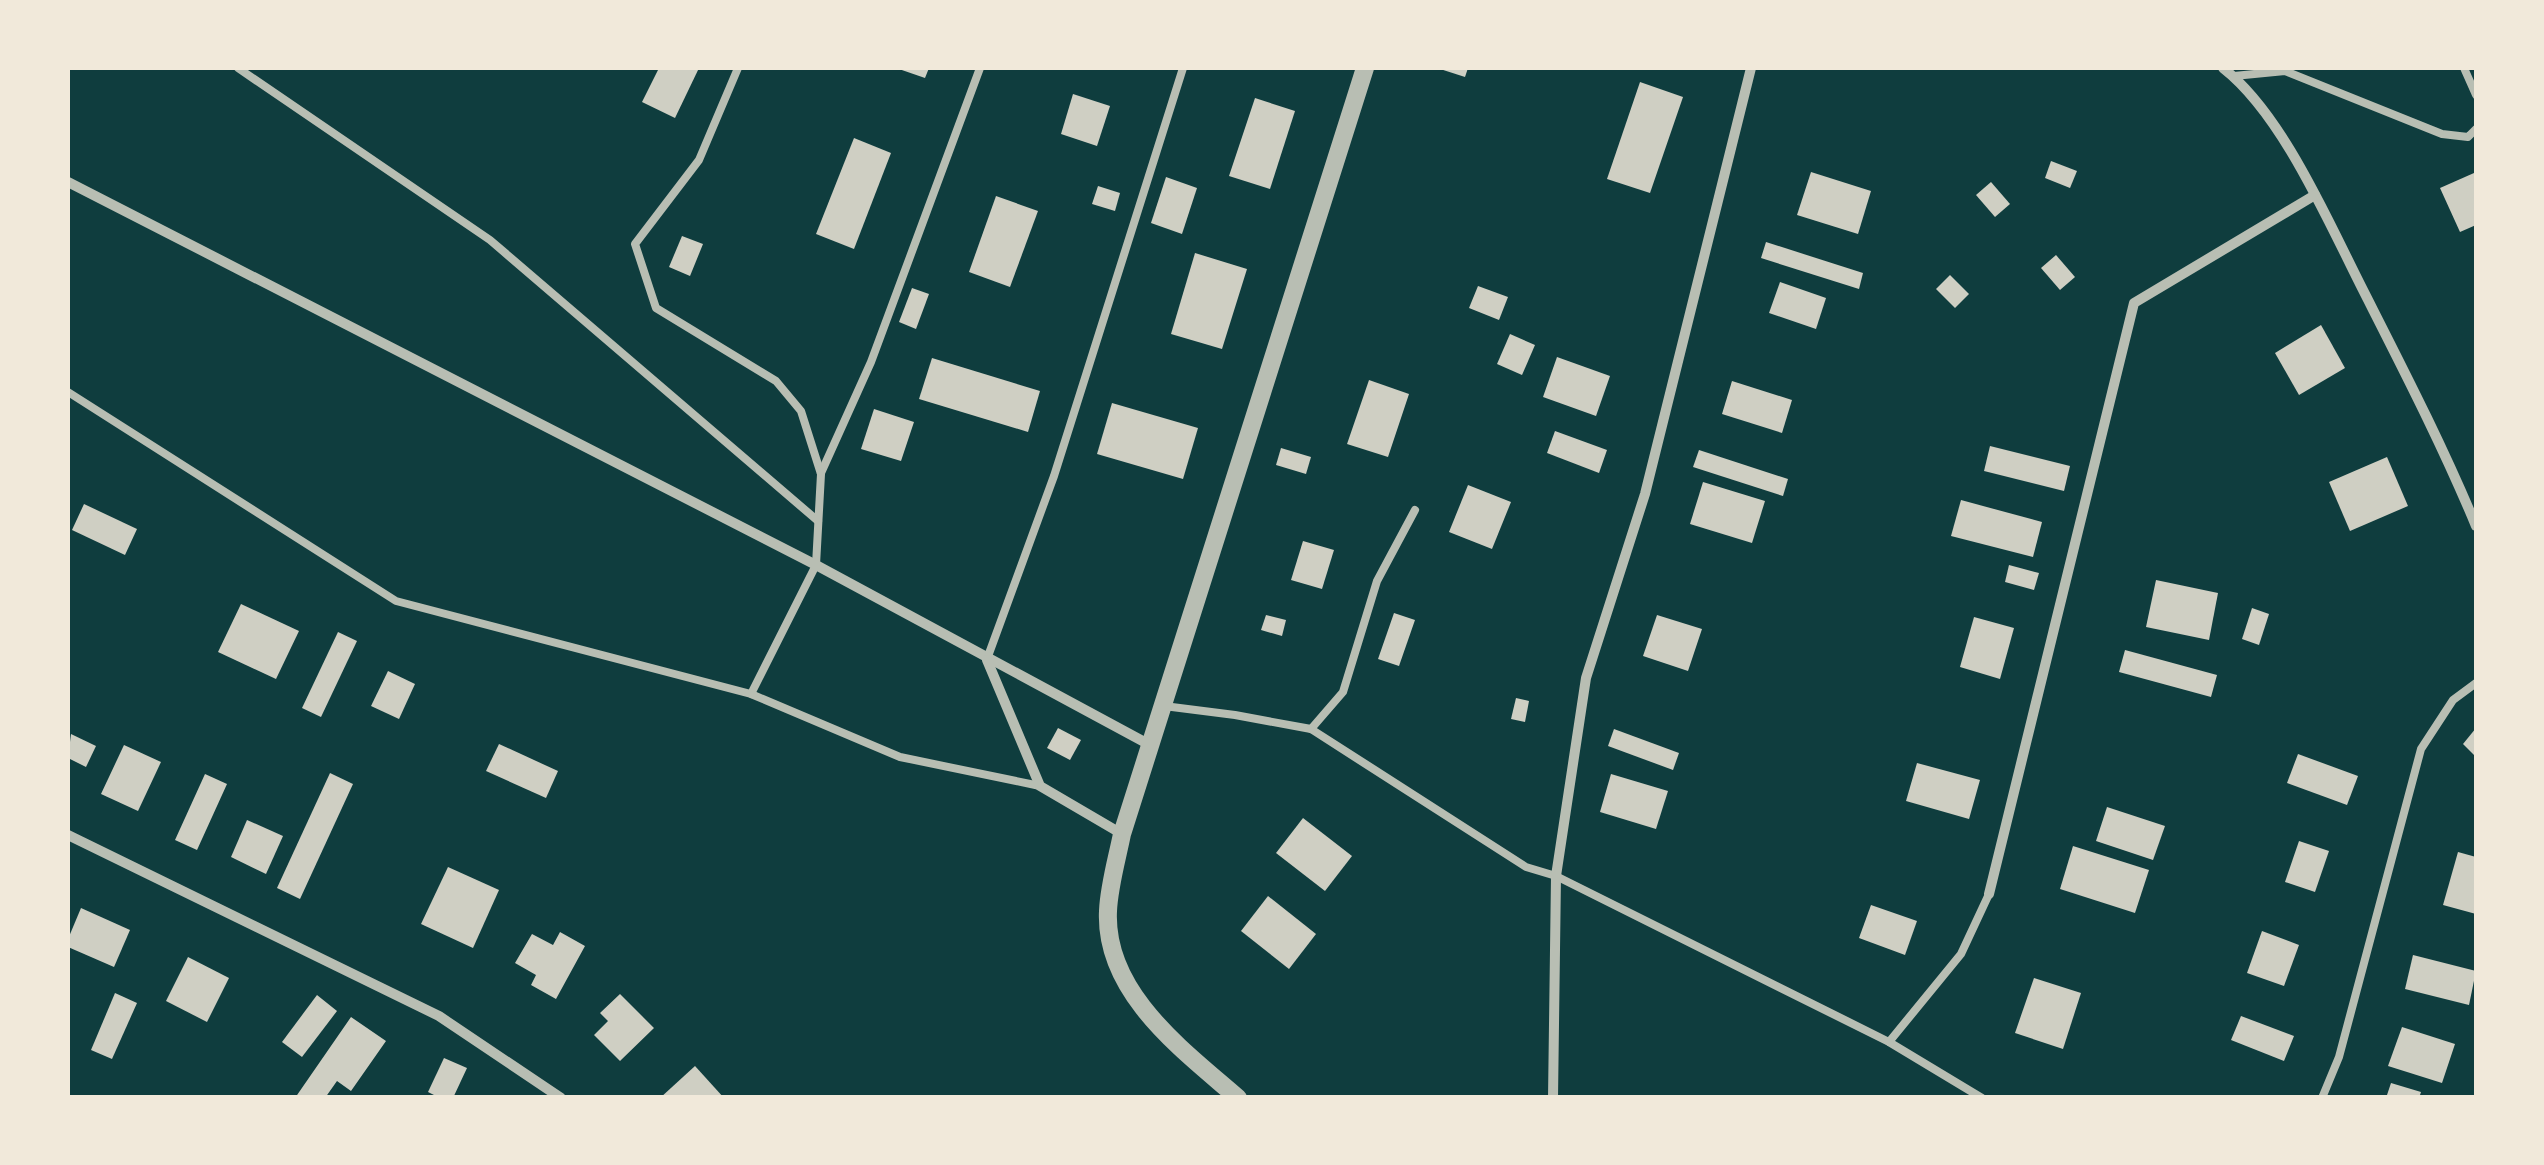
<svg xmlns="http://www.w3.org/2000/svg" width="2544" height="1165" font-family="'Exo 2',sans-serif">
<rect width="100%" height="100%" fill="#0f3d3e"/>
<g fill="#cfcfc3">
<path d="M659,68H699L675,118L642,102Z"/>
<path d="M896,68H929L925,78Z"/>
<path d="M1437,68H1468L1465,77Z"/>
<path d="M1640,82L1683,97L1650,193L1607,179Z"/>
<path d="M1073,94L1110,106L1097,146L1061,134Z"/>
<path d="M1255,98L1295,111L1270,189L1229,176Z"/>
<path d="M854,138L891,153L854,249L816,234Z"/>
<path d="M2051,161L2077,171L2070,188L2045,178Z"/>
<path d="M1811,172L1871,191L1858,234L1797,215Z"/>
<path d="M2474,173L2476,225L2460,232L2440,188Z"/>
<path d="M1166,177L1197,188L1182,234L1151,223Z"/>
<path d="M1991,182L2010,204L1995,217L1976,195Z"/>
<path d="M1098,186L1120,193L1115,211L1092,204Z"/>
<path d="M996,196L1038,211L1010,287L969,272Z"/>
<path d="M682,236L703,244L690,276L669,267Z"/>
<path d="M1766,242L1863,273L1859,289L1761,258Z"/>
<path d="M1195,253L1247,269L1222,349L1171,334Z"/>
<path d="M2056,255L2075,277L2060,290L2041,268Z"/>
<path d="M1950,275L1969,294L1955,308L1936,289Z"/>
<path d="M1780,282L1826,298L1816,329L1769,313Z"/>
<path d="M1478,286L1508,297L1499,320L1469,308Z"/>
<path d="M912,288L929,294L916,329L899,322Z"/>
<path d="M2321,325L2345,368L2299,395L2275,353Z"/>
<path d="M1510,334L1535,345L1522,375L1497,364Z"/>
<path d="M1557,357L1610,376L1596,416L1543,397Z"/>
<path d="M932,358L1040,391L1028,432L919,399Z"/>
<path d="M1369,380L1409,394L1388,457L1347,444Z"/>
<path d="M1732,381L1792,400L1782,433L1722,414Z"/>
<path d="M1112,403L1198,428L1183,479L1097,454Z"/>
<path d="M874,409L914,422L901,461L861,449Z"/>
<path d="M1555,431L1607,450L1599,473L1547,453Z"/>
<path d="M1990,446L2070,466L2064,491L1984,471Z"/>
<path d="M1281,448L1311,457L1306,474L1276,465Z"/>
<path d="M1699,450L1788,479L1783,496L1693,467Z"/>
<path d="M2387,457L2408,506L2350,531L2329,482Z"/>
<path d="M1703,482L1765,501L1752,543L1690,524Z"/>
<path d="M1468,485L1511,502L1492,549L1449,532Z"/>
<path d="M1961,500L2042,522L2033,557L1951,536Z"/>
<path d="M84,504L137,529L125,555L72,530Z"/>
<path d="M1303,541L1334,550L1322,589L1291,580Z"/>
<path d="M2009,565L2039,573L2034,590L2005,582Z"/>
<path d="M2156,580L2218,593L2209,640L2146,627Z"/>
<path d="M241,604L299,631L276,679L218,652Z"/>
<path d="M2252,608L2269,614L2259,645L2242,639Z"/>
<path d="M1394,613L1415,620L1399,666L1378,659Z"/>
<path d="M1266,615L1286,620L1282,636L1261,630Z"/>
<path d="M1657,615L1702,629L1688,671L1643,656Z"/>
<path d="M1974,617L2014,628L2000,679L1960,667Z"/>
<path d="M338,632L357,641L321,717L302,708Z"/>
<path d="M2125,650L2217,675L2211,697L2119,672Z"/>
<path d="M388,671L415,684L399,719L371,706Z"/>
<path d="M1516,698L1529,701L1525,722L1511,719Z"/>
<path d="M1058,728L1081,740L1070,760L1047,748Z"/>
<path d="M2476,728V757L2463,744Z"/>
<path d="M1614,729L1679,753L1673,770L1608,746Z"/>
<path d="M71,734L96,746L86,767L68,758Z"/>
<path d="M499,744L558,771L546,798L486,771Z"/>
<path d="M124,745L161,762L138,811L101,794Z"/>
<path d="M2298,754L2358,776L2347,805L2287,783Z"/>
<path d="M1917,763L1980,780L1969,819L1906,801Z"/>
<path d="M330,773L353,784L300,899L277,888Z"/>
<path d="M205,774L227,784L197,850L175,840Z"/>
<path d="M1611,774L1668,791L1656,829L1600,812Z"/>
<path d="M2107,807L2165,826L2153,860L2096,841Z"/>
<path d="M1303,818L1352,856L1325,891L1276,853Z"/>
<path d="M247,820L283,836L266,874L231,857Z"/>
<path d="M2299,841L2329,851L2315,892L2285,882Z"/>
<path d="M2073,846L2149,870L2135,913L2060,889Z"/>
<path d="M2458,852L2476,857V914L2443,905Z"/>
<path d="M448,867L499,890L473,948L421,924Z"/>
<path d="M1268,896L1316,934L1289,969L1241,931Z"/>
<path d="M1871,905L1917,921L1905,955L1859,938Z"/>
<path d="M81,908L130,930L114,967L68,947V939Z"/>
<path d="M2262,931L2299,945L2284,986L2247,973Z"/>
<path d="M560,932L585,946L556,999L531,985L536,975L515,963L532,934L553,945Z"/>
<path d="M2413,955L2476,971L2469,1005L2405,989Z"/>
<path d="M188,957L229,978L207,1022L166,1001Z"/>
<path d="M2034,978L2081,993L2063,1049L2015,1033Z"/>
<path d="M115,993L137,1003L112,1059L91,1050Z"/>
<path d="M620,994L654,1028L620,1061L594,1035L608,1021L600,1013Z"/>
<path d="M317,995L337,1011L302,1057L282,1042Z"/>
<path d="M2241,1016L2294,1036L2284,1061L2231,1040Z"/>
<path d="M351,1017L386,1041L351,1091L337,1081L325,1098H295Z"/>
<path d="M2402,1027L2455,1044L2442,1083L2388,1066Z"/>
<path d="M444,1058L467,1068L453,1098H440L428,1092Z"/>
<path d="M695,1066L724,1098H660Z"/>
<path d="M2391,1083L2421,1092L2419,1098H2386Z"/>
</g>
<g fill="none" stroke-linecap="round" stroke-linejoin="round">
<g stroke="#b8beb3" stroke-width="8">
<path d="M238,68L490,240L818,521"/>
<path d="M738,68L699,160L635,244L656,308L776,381L801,411L821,474L816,565L751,694"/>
<path d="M2464,68L2476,95"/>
<path d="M2234,76L2285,71L2442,134L2468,137L2476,129"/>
<path d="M68,392L396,601L751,694L900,757L1040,786"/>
<path d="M821,473L871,362L980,68"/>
<path d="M987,659L1054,476L1183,68"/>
<path d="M1164,706L1235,715L1311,729L1526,867L1556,876L1889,1042L1982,1098"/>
<path d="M1311,729L1343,692L1377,581L1415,510"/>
<path d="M1889,1042L1961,954L1989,894"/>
<path d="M2322,1098L2339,1057L2421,749L2453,700L2476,683"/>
</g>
<g stroke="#b8beb3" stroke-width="10">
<path d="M2223,68C2282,114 2327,219 2361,286C2401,365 2442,444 2476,526"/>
<path d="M68,182L816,565L1150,745"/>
<path d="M987,660L1040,786L1122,834"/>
<path d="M68,835L439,1016L561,1098"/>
<path d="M1989,894L2134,303L2315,195"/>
<path d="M1553,1098L1556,876L1586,678L1645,494L1751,68"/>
</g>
<path stroke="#b8beb3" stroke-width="18" d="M1238,1098C1183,1050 1104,993 1108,911C1109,886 1117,859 1122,834L1365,68"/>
</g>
<rect width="2544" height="1165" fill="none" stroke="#f1e9da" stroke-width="140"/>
</svg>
